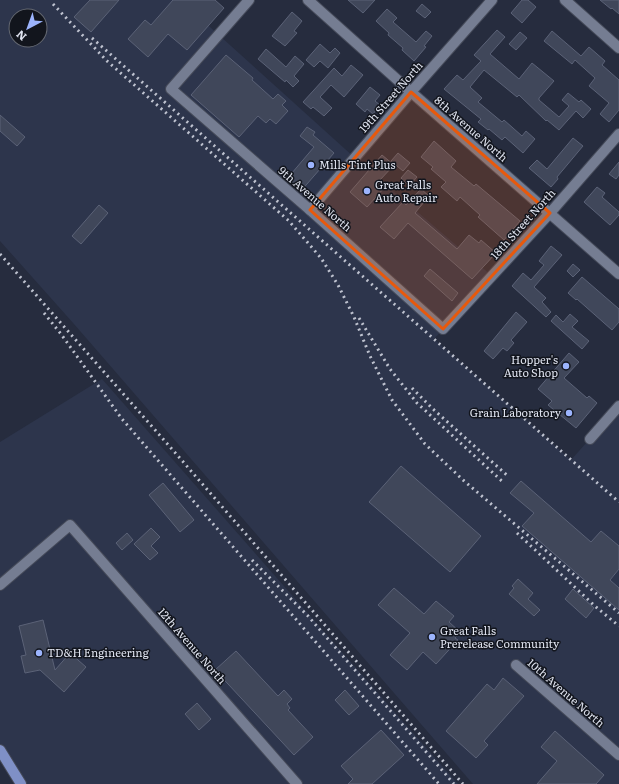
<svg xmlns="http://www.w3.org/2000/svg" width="619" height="784" font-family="Literata,serif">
<rect width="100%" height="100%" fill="#262c3e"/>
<g fill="#2d354c" fill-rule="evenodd">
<path d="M0,0H180L355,158L492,276L434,339L571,460L619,406V784H473L74,324L0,241ZM16,16H40V40H16Z"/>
<path d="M102,379L458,784H21L0,750V442Z"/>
</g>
<g fill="#40475a" stroke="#5b6277">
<path d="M90,0H119L91,32L74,17Z"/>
<path d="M173,0H215L224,8L187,50L168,34L148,57L128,39L145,20L151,25Z"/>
<path d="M348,0H375L363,13Z"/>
<path d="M522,0H528L536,7L522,23L511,13Z"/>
<path d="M600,0H619V14L612,8L611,9Z"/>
<path d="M422,4L431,12L425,18L416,11Z"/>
<path d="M387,9L397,18L393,22L416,42L426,31L432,36L424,46L426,47L414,61L402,50L403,48L388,35L389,33L376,21Z"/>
<path d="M292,12L302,21L294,31L297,33L285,46L272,36Z"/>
<path d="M497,30L505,37L490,54L519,79L532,63L554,81L539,98V100L559,117L569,106L562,100L568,93L579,102L581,100L591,109L583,118L576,111L559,130L547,120L546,121L519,95L517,97L484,70L470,87L482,98L478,102L502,122L504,120L522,136L526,131L535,139L523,153L505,137L502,140L489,129L488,130L478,122L481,119L444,89L457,75L463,80L481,61L474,55Z"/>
<path d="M552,31L581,56L589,47L605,61L602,65L619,80V110L609,122L600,114L609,103L589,86L595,78L575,60L572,64L544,41Z"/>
<path d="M520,32L527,38L516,50L509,44Z"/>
<path d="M320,44L330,53L335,48L340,53L328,68L320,61L314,67L306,60Z"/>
<path d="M266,49L286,67L295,56L304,64L294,76L299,81L293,87L286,80L285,82L258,59Z"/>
<path d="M226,55L253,78L252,80L273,99L278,94L286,101L282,105L288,111L276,124L270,119L266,123L258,116L239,137L191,95Z"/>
<path d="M351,65L363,75L344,97L331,85L320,97L332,108L324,116L313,107L311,109L303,102L334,68L342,76Z"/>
<path d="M370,87L380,95L375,101L380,105L373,114L367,109L365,112L356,104Z"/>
<path d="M0,115L25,137L17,146L0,131Z"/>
<path d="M307,127L315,132L313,135L334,153L300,192L286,180L314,147L300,136Z"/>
<path d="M573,138L583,146L557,177L558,179L551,187L529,168L537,160L547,169Z"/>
<path d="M434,141L456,161L451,167L474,186L476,184L520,221L504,240L478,217L480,215L460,197L457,201L441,187L446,182L431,169L433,167L421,157Z"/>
<path d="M398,153L410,163L403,171L391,161Z"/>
<path d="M382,155L394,165L379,181L385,187L367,207L350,192Z"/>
<path d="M619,162V175L616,179L609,174Z"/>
<path d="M408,170L417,177L409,186L401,178Z"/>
<path d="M597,187L605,193L602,197L619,212V215L610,225L584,202Z"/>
<path d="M421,189L429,196L415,213L457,249L469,235L479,243L481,240L496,253L472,279L408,223L394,239L380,227L403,202L406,205Z"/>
<path d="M99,205L108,213L81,244L72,236Z"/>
<path d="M551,246L562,255L534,287L546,298L542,302L551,312L546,317L512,286L523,273L531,280L544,265L539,261Z"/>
<path d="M573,264L580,270L573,277L567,271Z"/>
<path d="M430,269L458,293L452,301L424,276Z"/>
<path d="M582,277L619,309V322L612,330L577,299L576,300L568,293Z"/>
<path d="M516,312L527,322L511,340L514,343L507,351L503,348L493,359L484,351Z"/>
<path d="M570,314L578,321L572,327L589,341L582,349L551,321L556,315L563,322Z"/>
<path d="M569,353L579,362L564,378L587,398L589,396L597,403L576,428L548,405L552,401L538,389Z"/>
<path d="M401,466L481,536L450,572L369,502Z"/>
<path d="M521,481L591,542L601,531L619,546V569L610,580L619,588V610L522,526L534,513L510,493Z"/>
<path d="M163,483L194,520L180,532L149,495Z"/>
<path d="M151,528L160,537L151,546L158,553L150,560L134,544Z"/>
<path d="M127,533L133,540L122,550L116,543Z"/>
<path d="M518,579L533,593L528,599L540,610L534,616L509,594L514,588L512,586Z"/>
<path d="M394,588L424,614L436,601L454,616L449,622L460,632L455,638L458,640L436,664L423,652L407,670L390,655L410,633L378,605Z"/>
<path d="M573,589L594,608L586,618L565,599Z"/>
<path d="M43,620L55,670L70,653L86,667L64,692L40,670L25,673L21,656L26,655L19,626Z"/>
<path d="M236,651L278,696L284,690L292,699L287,704L290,708L288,710L313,737L294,755L215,670Z"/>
<path d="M503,678L524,696L484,741L488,745L476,758L446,731L487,684L494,690Z"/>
<path d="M345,690L359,706L349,715L335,700Z"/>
<path d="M197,703L211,719L199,730L185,714Z"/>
<path d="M381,730L404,755L372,784H348L353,779L341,766Z"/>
<path d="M555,731L604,775L596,784H537L557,761L541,747Z"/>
</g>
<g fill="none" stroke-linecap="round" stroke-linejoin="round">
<g stroke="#454a59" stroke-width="12">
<g id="minor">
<path d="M249,0L171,89L310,210L443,329L550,213L619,134"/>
<path d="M308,0L411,92L619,274"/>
<path d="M565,0L619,48"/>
<path d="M310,210L411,92L492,0"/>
<path d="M590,439L619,406"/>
<path d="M0,585L70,525L297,784"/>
<path d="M516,665L619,755"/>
</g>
</g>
<g stroke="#454a59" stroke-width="12">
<path id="major" d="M0,750L21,784"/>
</g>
<use href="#minor" stroke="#757d92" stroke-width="10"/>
<use href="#major" stroke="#7f90c6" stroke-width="10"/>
<g stroke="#bec2cf" stroke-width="3" stroke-dasharray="2 4" stroke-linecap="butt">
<path d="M53,4L107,61L289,221L321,258L338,285L354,317L370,356L392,400L425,444L463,480L619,613"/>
<path d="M92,38L619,502"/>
<path d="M0,254L185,464L463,784"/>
<path d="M44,313L61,334L122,419L439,784"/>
<path d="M359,318L390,369L417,403L504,483"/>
<path d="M412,388L433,409L509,477"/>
<path d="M517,533L596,607L619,626"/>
<path d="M252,560L308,616L454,784"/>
</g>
</g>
<path fill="#e8590c" fill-opacity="0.2" stroke="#e8590c" stroke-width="3" stroke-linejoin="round" d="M411,92L550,213L443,329L310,210Z"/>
<g fill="#9cb4fd" stroke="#12151d" stroke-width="1.5">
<circle cx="311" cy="165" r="4"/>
<circle cx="367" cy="191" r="4"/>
<circle cx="566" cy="366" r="4"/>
<circle cx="569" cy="413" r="4"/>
<circle cx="432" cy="637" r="4"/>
<circle cx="39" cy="653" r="4"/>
</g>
<g text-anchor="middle" stroke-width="3" stroke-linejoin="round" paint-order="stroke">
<g font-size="11" fill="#e0e4f0" stroke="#12151d">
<text transform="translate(391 97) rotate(-49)" y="4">19th Street North</text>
<text transform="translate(471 129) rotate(41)" y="4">8th Avenue North</text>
<text transform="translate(315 199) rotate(41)" y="4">9th Avenue North</text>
<text transform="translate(523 224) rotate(-48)" y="4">18th Street North</text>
<text transform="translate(192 646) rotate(49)" y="4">12th Avenue North</text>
<text transform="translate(566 693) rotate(41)" y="4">10th Avenue North</text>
</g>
<g font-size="11" fill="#e0e4f0" stroke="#12151d" text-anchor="start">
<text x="319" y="169">Mills Tint Plus</text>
<text x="375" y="189">Great Falls<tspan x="375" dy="13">Auto Repair</tspan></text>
<text x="558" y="364" text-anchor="end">Hopper's<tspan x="558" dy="13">Auto Shop</tspan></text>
<text x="561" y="417" text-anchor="end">Grain Laboratory</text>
<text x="440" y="635">Great Falls<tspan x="440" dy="13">Prerelease Community</tspan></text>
<text x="47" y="657">TD&amp;H Engineering</text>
</g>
</g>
<g transform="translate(28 28) rotate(221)"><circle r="19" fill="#12151d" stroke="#646871"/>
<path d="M0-3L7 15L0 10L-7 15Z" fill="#9cb4fd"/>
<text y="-6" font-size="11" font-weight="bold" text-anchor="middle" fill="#e0e4f0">N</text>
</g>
</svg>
